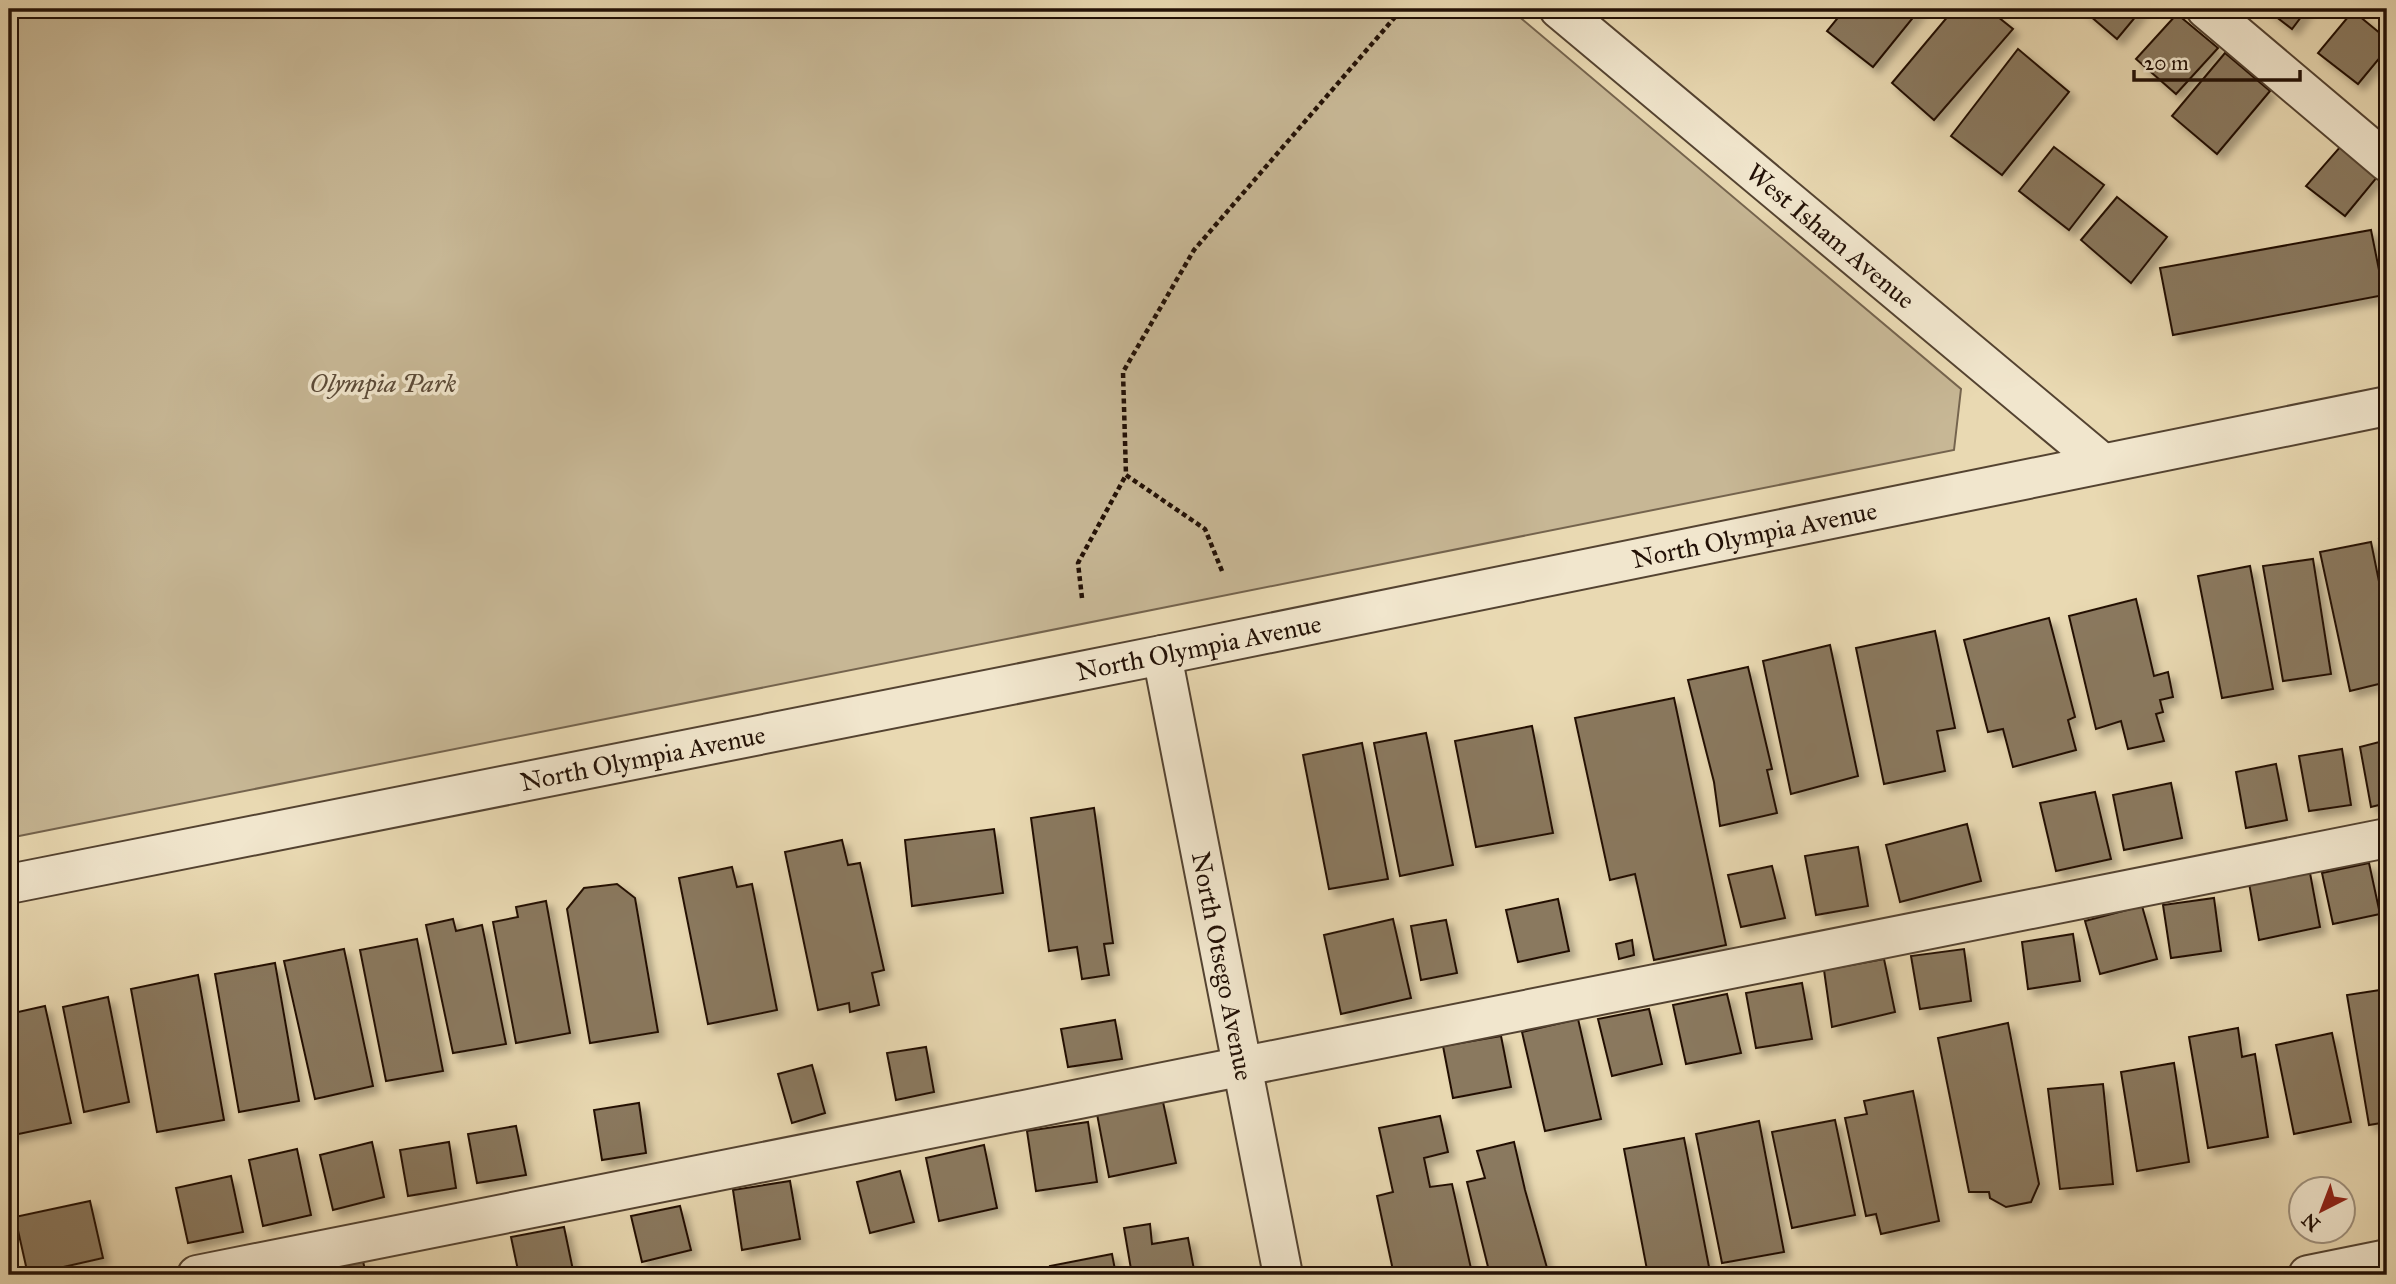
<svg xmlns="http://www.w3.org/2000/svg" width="2396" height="1284" font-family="'IM FELL Great Primer',serif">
<defs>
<filter id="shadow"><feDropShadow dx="6" dy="6" stdDeviation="3.5" flood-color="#0004"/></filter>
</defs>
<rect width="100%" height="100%" fill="#e9d9b2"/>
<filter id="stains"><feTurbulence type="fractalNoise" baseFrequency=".00286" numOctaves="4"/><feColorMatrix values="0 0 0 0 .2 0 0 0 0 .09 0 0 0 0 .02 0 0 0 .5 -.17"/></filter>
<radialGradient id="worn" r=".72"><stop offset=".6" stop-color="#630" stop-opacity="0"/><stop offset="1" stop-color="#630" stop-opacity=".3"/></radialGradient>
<path fill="#c7b795" stroke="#75644e" stroke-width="2" d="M9,9H1510L1961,389L1954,450L9,838Z"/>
<g fill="#8a795f" stroke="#231106" stroke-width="2" filter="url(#shadow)">
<path d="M1845,9H1920L1873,67L1827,31Z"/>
<path d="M1954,9H1988L2013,29L1934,120L1892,83Z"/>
<path d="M2082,9H2142L2117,39Z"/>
<path d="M2266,9H2307L2292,29Z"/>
<path d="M2353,11L2387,39V49L2358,84L2318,53Z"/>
<path d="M2177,14L2218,48L2176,94L2136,59Z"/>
<path d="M2018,49L2069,92L2002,175L1951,136Z"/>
<path d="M2225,53L2270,91L2217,154L2172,116Z"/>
<path d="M2054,147L2104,185L2069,230L2019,191Z"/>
<path d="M2340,147L2378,176L2345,216L2306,186Z"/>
<path d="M2117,197L2167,237L2131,283L2081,240Z"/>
<path d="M2371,230L2384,295L2173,335L2160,268Z"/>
<path d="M2387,537V582L2379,539Z"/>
<path d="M2371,542L2387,621V682L2350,691L2320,552Z"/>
<path d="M2313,559L2331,674L2283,681L2263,566Z"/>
<path d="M2250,566L2273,689L2222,698L2198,576Z"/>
<path d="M2136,599L2154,676L2168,672L2173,697L2160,700L2163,712L2156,714L2164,741L2128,749L2121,721L2096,729L2069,616Z"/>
<path d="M2049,618L2075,717L2068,720L2076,750L2013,767L2003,729L1988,732L1964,640Z"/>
<path d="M1935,631L1955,728L1937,731L1945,771L1884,784L1856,648Z"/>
<path d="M1830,645L1858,776L1791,794L1763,661Z"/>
<path d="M1748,667L1772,769L1767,770L1777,813L1720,826L1714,782L1688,680Z"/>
<path d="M1674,698L1726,945L1654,960L1635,874L1610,880L1575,718Z"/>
<path d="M1532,726L1553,833L1476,847L1455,741Z"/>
<path d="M1426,733L1453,865L1400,876L1374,743Z"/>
<path d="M2387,740V803L2371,807L2360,747Z"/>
<path d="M1362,743L1388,879L1329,889L1303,755Z"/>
<path d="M2342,749L2351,805L2309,811L2299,756Z"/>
<path d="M2276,764L2287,820L2246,828L2236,772Z"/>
<path d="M2171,783L2182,838L2124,850L2113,795Z"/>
<path d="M2095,792L2111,859L2056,871L2040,803Z"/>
<path d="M1094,808L1113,943L1104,944L1109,975L1082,979L1077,947L1049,951L1031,818Z"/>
<path d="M1967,824L1981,881L1900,902L1886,845Z"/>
<path d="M994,829L1003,893L912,906L905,840Z"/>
<path d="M842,840L848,865L860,863L884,970L872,973L879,1005L850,1012L849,1003L818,1010L785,852Z"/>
<path d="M1858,847L1868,906L1816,915L1805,856Z"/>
<path d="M2369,863L2380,914L2333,924L2322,873Z"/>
<path d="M1772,866L1785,918L1741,927L1728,875Z"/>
<path d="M732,867L737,887L752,884L777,1010L708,1024L679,878Z"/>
<path d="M2310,873L2320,927L2259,940L2249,883Z"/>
<path d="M617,884L635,898L658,1032L590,1043L567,909L584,888Z"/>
<path d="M2214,898L2221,951L2171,958L2163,905Z"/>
<path d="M1558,899L1569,951L1518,962L1506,910Z"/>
<path d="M546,901L570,1033L516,1043L493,922L518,917L516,907Z"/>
<path d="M2142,906L2157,959L2100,974L2085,921Z"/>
<path d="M453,919L456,931L482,925L506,1044L453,1053L426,925Z"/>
<path d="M1393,919L1411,998L1341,1014L1324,935Z"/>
<path d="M1446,920L1457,973L1421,980L1411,926Z"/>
<path d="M2073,934L2080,981L2028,989L2022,942Z"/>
<path d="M417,939L443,1071L386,1081L360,950Z"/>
<path d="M1632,940L1634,955L1619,959L1616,944Z"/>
<path d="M344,949L373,1086L315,1099L284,961Z"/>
<path d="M1964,949L1971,1001L1920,1009L1911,956Z"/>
<path d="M1884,959L1895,1012L1832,1027L1824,970Z"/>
<path d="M275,963L299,1101L239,1112L215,974Z"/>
<path d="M198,975L224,1120L157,1132L131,989Z"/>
<path d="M1802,983L1812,1039L1756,1048L1746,993Z"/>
<path d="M2387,989V1122L2369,1125L2347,995Z"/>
<path d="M1727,994L1741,1053L1686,1064L1673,1005Z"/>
<path d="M108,997L129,1102L84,1112L63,1007Z"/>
<path d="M45,1006L71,1123L9,1136V1014Z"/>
<path d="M1649,1009L1662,1064L1612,1076L1598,1019Z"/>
<path d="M1578,1019L1601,1119L1545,1131L1522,1032Z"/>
<path d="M1115,1020L1122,1059L1068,1067L1061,1029Z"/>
<path d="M2008,1023L2039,1184L2031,1202L2006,1207L1990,1198L1989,1192H1969L1938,1038Z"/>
<path d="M2238,1028L2242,1057L2255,1054L2268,1137L2208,1148L2189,1037Z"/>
<path d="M2332,1033L2351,1122L2294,1134L2276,1045Z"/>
<path d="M1501,1036L1511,1087L1453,1098L1443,1046Z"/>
<path d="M926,1047L934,1092L896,1100L887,1053Z"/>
<path d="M2174,1063L2189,1162L2137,1171L2121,1072Z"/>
<path d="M812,1065L825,1113L792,1123L778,1074Z"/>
<path d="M2103,1084L2113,1184L2060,1189L2048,1089Z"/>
<path d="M1913,1091L1939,1221L1881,1234L1876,1214L1866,1216L1845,1118L1867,1114L1864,1101Z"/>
<path d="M1163,1102L1176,1163L1109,1177L1097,1114Z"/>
<path d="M639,1103L646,1153L602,1160L594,1110Z"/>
<path d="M1440,1116L1448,1152L1424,1158L1430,1187L1452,1184L1472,1273L1394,1275L1377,1196L1393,1192L1379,1128Z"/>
<path d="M1835,1120L1855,1215L1792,1228L1772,1132Z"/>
<path d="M1759,1121L1784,1252L1722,1263L1696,1134Z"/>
<path d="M1088,1122L1097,1182L1036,1191L1027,1131Z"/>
<path d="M516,1126L526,1175L477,1183L468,1134Z"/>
<path d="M1684,1138L1709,1267L1648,1275L1624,1149Z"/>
<path d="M372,1142L384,1197L333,1210L320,1155Z"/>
<path d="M449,1142L456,1188L408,1196L400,1150Z"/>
<path d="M1514,1142L1525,1190L1549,1275H1490L1467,1182L1485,1178L1477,1151Z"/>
<path d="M984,1145L997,1208L939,1221L926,1158Z"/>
<path d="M297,1149L311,1215L263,1226L249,1160Z"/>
<path d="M900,1171L914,1222L870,1233L857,1182Z"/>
<path d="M231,1176L243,1232L188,1243L176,1188Z"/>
<path d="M790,1181L800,1239L742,1250L733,1190Z"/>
<path d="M90,1201L103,1258L28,1275L15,1217Z"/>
<path d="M680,1206L691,1250L642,1262L631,1216Z"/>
<path d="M1150,1224L1152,1244L1188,1238L1195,1275H1132L1124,1228Z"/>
<path d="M564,1227L574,1275H519L511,1237Z"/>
<path d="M1112,1254L1116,1275H1052L1050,1266Z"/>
<path d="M363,1261L366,1275H315L313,1269Z"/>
</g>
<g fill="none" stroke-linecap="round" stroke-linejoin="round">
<g stroke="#544331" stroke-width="42">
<g id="minor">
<path id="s1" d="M1559,9L2101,462"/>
<path d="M2206,9L2387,162"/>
<path id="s2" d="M1162,655L1283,1275"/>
<path id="s3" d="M9,884L1162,655L2387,406"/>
<path d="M197,1275L2387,838"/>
<path d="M2308,1275L2387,1259"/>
</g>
</g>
<g stroke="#231106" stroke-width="4.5" stroke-dasharray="5 3.5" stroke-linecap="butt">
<path d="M1222,571L1205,529L1126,475L1123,372L1194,250L1402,9"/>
<path d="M1082,598L1078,563L1126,475"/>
</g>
<use href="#minor" stroke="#f1e6cd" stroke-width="38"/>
</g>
<g text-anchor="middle" stroke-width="7" stroke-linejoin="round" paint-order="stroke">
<g font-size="26" fill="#231106" stroke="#f1e6cd">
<text dy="9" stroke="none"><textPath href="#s1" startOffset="354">West Isham Avenue</textPath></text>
<text dy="9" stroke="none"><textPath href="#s3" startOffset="1780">North Olympia Avenue</textPath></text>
<text dy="9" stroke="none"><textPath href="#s3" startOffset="1213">North Olympia Avenue</textPath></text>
<text dy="9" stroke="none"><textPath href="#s3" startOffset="646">North Olympia Avenue</textPath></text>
<text dy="9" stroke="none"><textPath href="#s2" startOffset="317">North Otsego Avenue</textPath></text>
</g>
<g font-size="26" font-style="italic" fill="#5c4b38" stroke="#f1e6cd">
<text x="383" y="392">Olympia Park</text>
</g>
</g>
<rect width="2396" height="1284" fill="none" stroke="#e9d9b2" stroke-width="35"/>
<rect x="10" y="10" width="2375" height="1263" fill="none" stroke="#231106" stroke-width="3.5"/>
<rect x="18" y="18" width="2361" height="1249" fill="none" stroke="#231106" stroke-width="2"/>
<g transform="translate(2322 1210) rotate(222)"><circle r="33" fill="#f1e6cd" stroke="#9f917d" stroke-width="2"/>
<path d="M0-5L12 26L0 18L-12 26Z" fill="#8f2418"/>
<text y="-10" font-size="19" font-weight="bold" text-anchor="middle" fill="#231106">N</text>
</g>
<path d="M2134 70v10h166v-10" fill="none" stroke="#231106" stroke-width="3.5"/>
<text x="2144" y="70" font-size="21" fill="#231106" stroke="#f1e6cd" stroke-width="5" paint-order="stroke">20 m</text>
<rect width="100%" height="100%" filter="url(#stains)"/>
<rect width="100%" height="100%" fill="url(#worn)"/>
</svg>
